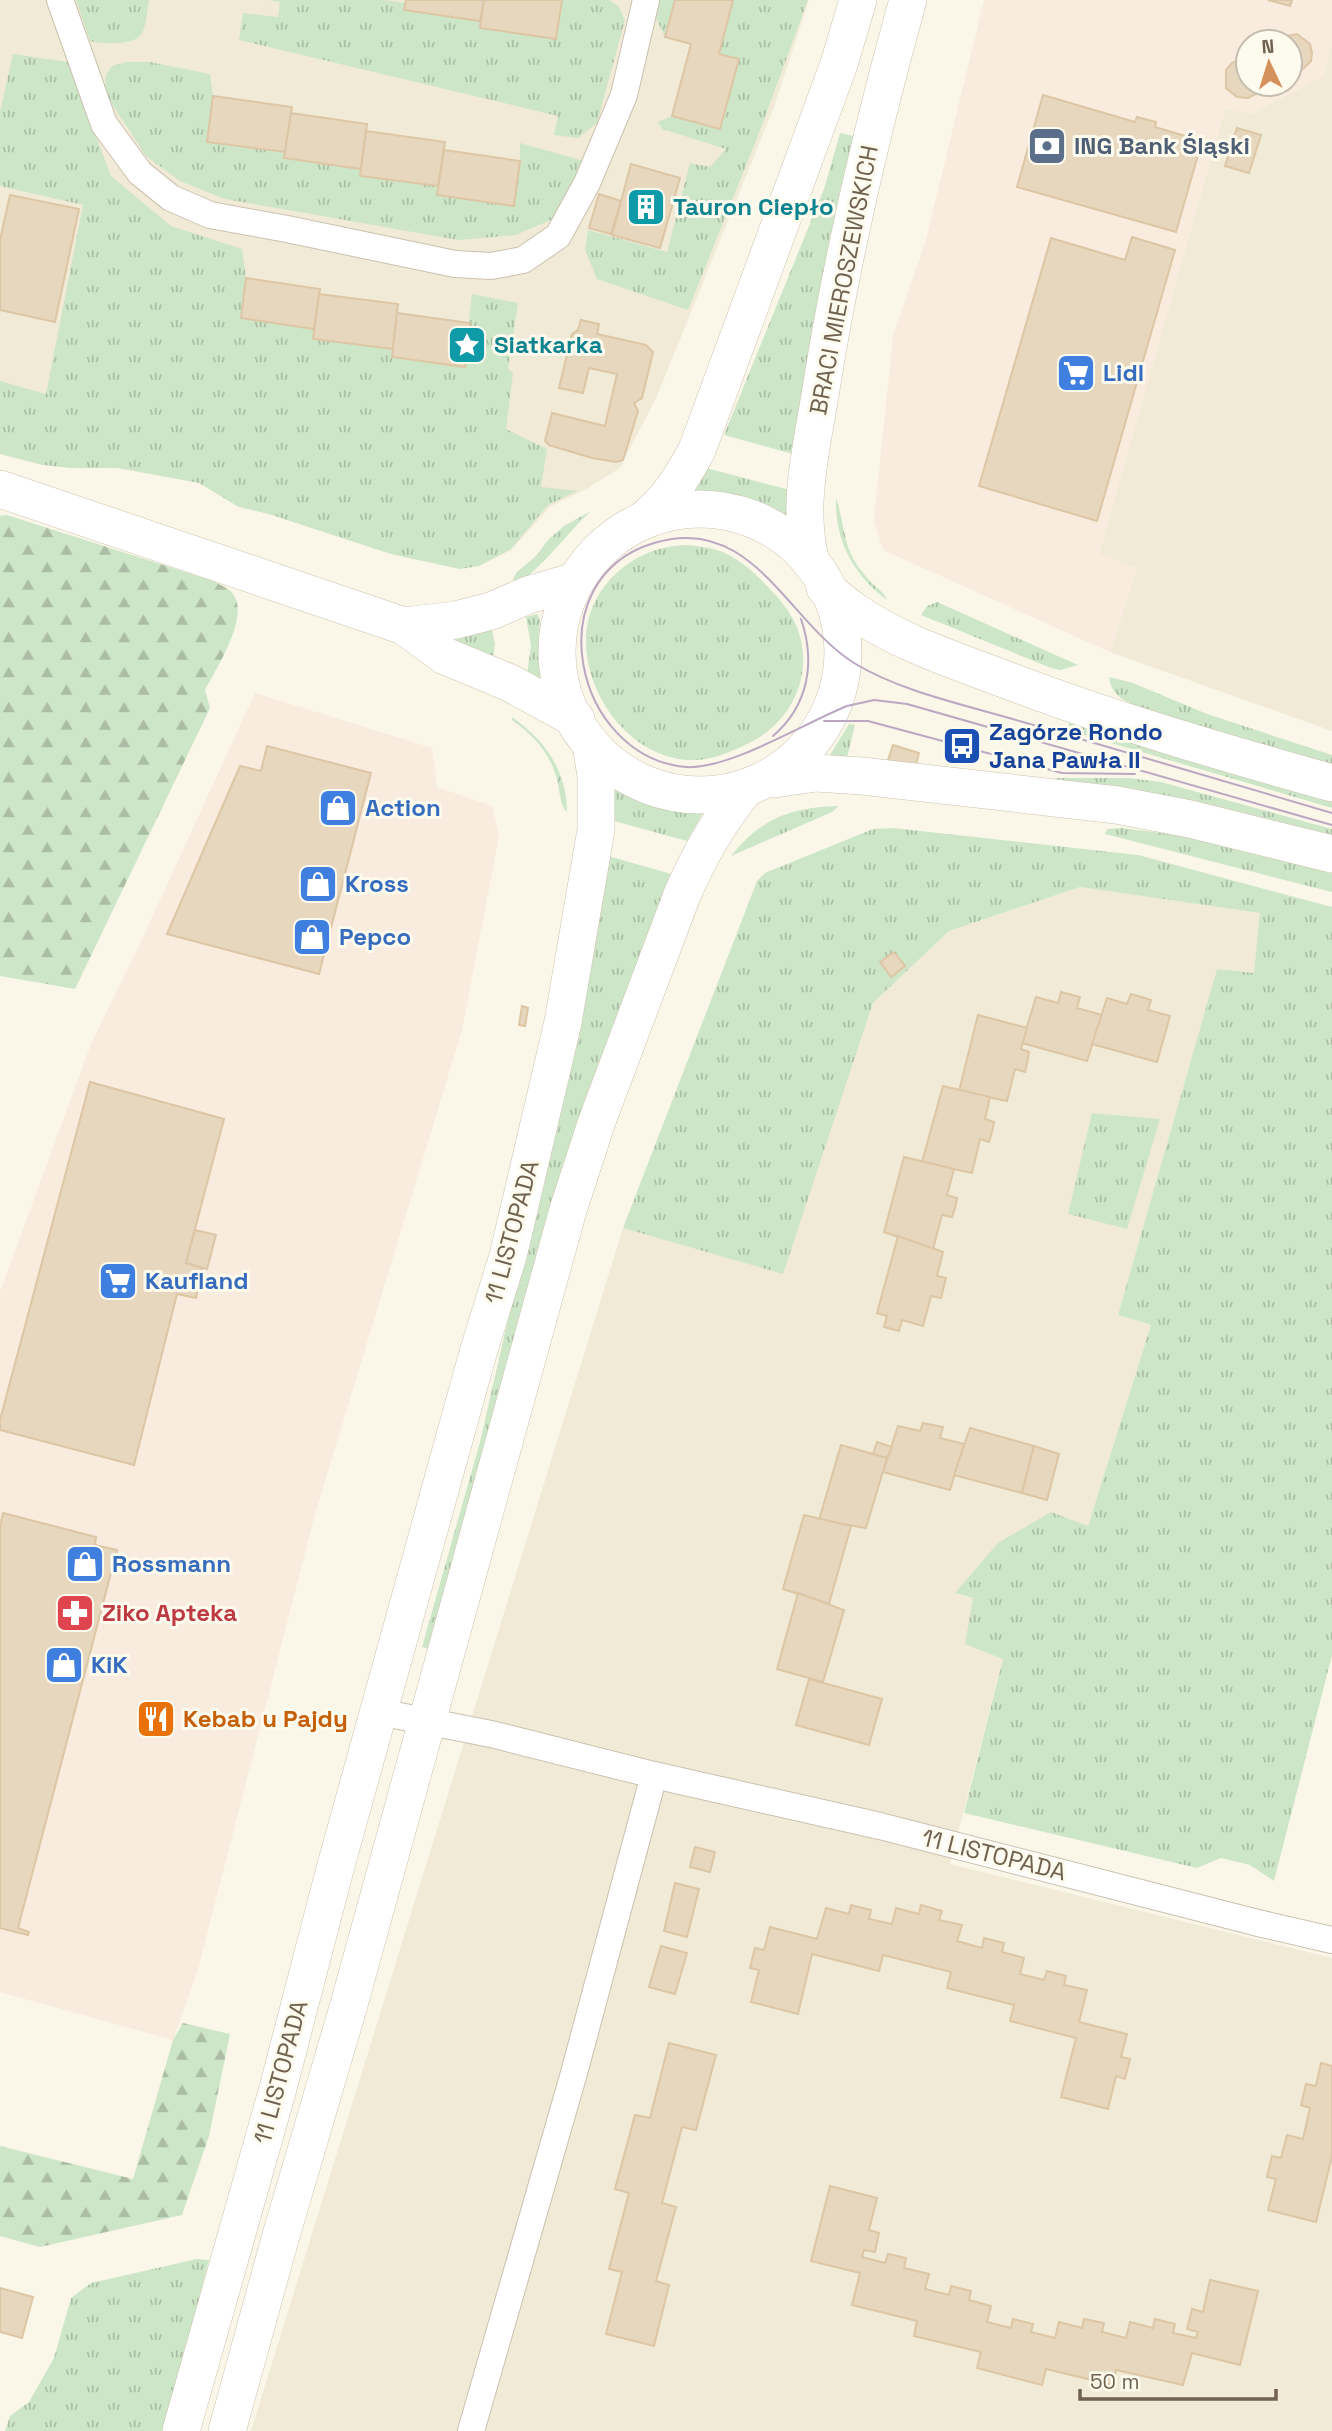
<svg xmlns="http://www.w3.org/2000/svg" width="1332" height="2431" font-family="'Space Grotesk',sans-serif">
<defs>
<pattern id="grass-tufts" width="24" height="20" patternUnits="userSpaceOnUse" patternTransform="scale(1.75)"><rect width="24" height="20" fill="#cde6c8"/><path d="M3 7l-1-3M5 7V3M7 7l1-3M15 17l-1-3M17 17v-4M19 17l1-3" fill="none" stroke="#abbea5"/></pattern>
<pattern id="forest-firs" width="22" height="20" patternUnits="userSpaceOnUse" patternTransform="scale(1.75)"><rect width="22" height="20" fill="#cde6c8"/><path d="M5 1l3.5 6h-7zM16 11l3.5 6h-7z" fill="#abbea5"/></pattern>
</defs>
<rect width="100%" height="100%" fill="#faf7e8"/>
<g fill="#f1ead7">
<path d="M0,0H809L774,107L657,396L620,468L588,488L551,506L511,550L479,566L460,569L391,554L269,514L239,507L199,483L118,468H72L43,465L0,454Z"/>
<path d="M1332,44V731L1110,652L1137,568L1099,554L1225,109L1323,77Z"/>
<path d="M1080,887L1261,913L1254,974L1217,969L1118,1315L1151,1325L1088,1526L956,1594L973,1598L1003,1658L950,1864L1332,1958V2431H251L623,1228L783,1273L873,1003L949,931Z"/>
</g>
<g fill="#f9ebdd" fill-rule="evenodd">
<path d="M984,0H1332V44L1323,77L1252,114L1225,109L1099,554L1137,568L1110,652L883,550L874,521L893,336L926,240ZM1248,42H1290V84H1248Z"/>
<path d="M255,693L432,748L437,787L492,806L499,836L462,1030L315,1514L198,1969L173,2040L0,1992V1292L91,1044L138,948Z"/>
</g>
<g fill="url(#grass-tufts)">
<path d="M76,0H149C147,10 147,24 142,33C136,46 102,44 90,41Z"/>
<path d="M268,0H385L405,3V10L480,21V28L556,39L563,0H609L618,6L625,20L597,123L578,138L554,135L558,116L239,40L243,13L278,17L280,2Z"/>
<path d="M659,0H675L665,37L655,16Z"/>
<path d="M733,0H808L759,133L688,310L597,279L585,250L588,230L667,252L690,163L710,167L726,149L662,129L658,122L672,116L719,129L739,59L719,54Z"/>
<path d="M13,54L68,62L111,176L171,226L242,249L246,278L241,318L314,329V339L393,349L392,358L464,367L472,294L518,303L508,369L513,373L506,429L547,449L541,487L577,491L548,505L511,549L479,566L460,569L391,554L269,514L239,507L199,483L118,468H72L43,465L0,454V381L46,394L83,205L0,186V112Z"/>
<path d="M126,62H150L210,74L213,96L207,142L285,152L361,169V176L438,186L437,194L514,205L520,161V143L584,161L553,219L516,235L458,240L225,199L180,181L146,156L110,101L105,86L106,75L112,66Z"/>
<path d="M840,133L854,136L796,455L724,435L824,189Z"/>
<path d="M706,468L790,490L787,521L746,501L724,495L691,493Z"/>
<path d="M836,499C840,505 844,539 850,552C855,564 864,575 873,584C879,590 885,593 887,600C854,575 835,542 836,499Z"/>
<path d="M591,511C564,536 544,567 514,586L513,580L516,573L537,555L548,540L564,526Z"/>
<path d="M686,545C696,546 707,547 717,550C735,556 751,569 764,583C776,595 789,609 796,625C817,675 790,726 743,746C728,753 713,759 697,760C636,763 586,700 586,641C586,587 634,546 686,545Z"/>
<path d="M937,602L1078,665L1060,670L1051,668L921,615L927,606Z"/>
<path d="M537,614L540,620L538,658L541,674L540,680L527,675L531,645L526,617Z"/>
<path d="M492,630L495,644L493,659L448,639Z"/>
<path d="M1109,677L1133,683L1207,714L1332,755V771L1140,708C1124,700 1112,697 1109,677Z"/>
<path d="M512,717C545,740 567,771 567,812C559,805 560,787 556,776C549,752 533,735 512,720Z"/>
<path d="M1069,723L1332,797V808L1067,730Z"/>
<path d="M849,724L855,725L846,762L828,758Z"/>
<path d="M1055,778H1128L1161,782L1332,829V839L1054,785Z"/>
<path d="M615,788L656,805L681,810H701L703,813L687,841L614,821Z"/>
<path d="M839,806L832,812L731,856C761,818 792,807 839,806Z"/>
<path d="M893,828L1138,855L1332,907V1655L1274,1881L1250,1865L1221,1858L1197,1868L964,1813L1003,1659L965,1644L973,1598L955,1593L998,1543L1051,1512L1088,1526L1151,1325L1118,1315L1217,969L1254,973L1260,913L1080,887L949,931L873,1003L783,1274L623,1228L757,881L765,873L873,829Z"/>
<path d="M1122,828L1185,836L1332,870V892L1105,834L1107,829Z"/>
<path d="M608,856L675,875L433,1650L422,1647L480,1442L513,1297L566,1092Z"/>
<path d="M1092,1113L1160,1119L1127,1229L1068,1214Z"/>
<path d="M197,2259L209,2260L164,2431H5L10,2416L29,2402L54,2358L71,2298L91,2283Z"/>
</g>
<g fill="url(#forest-firs)">
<path d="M7,515L213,581C218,584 224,586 228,589C256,609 216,668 205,690L210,708L75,989L0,976V516Z"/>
<path d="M183,2023L230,2034L209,2136L182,2215L40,2247L0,2236V2146L133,2179L173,2040Z"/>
</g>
<g fill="#e7d7be" stroke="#ddc6a5" stroke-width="2">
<path d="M406,0H484L480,21L404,10Z"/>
<path d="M484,0H562L556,39L480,28Z"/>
<path d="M675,0H733L719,54L739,59L720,129L672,116L691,44L665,37Z"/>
<path d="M1268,0H1292L1290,6Z"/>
<path d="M1297,34L1310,44L1312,53L1311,61L1304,68L1290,76V42H1274L1287,36Z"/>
<path d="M1248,55V84H1275L1248,98L1237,97L1226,88V70L1232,63Z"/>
<path d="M1043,95L1135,122L1137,117L1156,122L1155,127L1202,141L1176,232L1017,187Z"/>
<path d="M213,96L292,107L285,152L207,142Z"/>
<path d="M291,113L367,124L361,169L284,158Z"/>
<path d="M1237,128L1261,135L1249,173L1225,166Z"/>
<path d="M366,131L445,142L438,186L360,176Z"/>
<path d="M444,150L520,161L514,206L437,195Z"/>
<path d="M631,164L680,178L660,248L612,235Z"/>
<path d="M599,194L621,201L611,234L589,228Z"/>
<path d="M10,195L79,209L55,322L0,310V240Z"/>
<path d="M1132,237L1175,250L1097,521L979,486L1051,238L1125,260Z"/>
<path d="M246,278L320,289L314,329L241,318Z"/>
<path d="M319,294L398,304L393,349L313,339Z"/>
<path d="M397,313L470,323L465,367L392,357Z"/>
<path d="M581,320L599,324L597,334L646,345L653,352L642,398L634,403L638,411L623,460L616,462L592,458L549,445L545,441L552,413L605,426L617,374L589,368L583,393L559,388L572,334L578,330Z"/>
<path d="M893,745L919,753L915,768L888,760Z"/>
<path d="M267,746L371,773L319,974L167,934L240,766L261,771Z"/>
<path d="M894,952L905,966L891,977L880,962Z"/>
<path d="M1061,992L1080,997L1077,1008L1102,1015L1087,1061L1022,1043L1036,997L1058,1003Z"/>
<path d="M1131,994L1151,1000L1148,1010L1170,1016L1157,1062L1092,1044L1107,998L1127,1004Z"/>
<path d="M522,1006L528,1008L525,1026L519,1025Z"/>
<path d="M978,1015L1027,1028L1021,1049L1029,1052L1027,1063L1025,1072L1015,1069L1007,1101L959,1091Z"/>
<path d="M90,1082L224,1119L186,1263L202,1268L196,1298L177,1294L134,1465L0,1430V1420Z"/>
<path d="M943,1086L990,1097L985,1119L994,1122L992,1132L989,1142L980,1139L972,1173L922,1162Z"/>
<path d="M904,1157L954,1169L947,1195L957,1198L955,1208L952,1217L942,1215L933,1249L884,1232Z"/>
<path d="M195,1230L216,1235L207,1269L186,1263Z"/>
<path d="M898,1236L943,1252L937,1276L946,1278L941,1298L931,1296L923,1326L902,1320L899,1331L884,1327L887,1316L877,1313Z"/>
<path d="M923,1423L943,1427L940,1438L964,1444L950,1490L883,1472L898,1426L920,1431Z"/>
<path d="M970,1428L1034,1446L1022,1493L954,1475Z"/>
<path d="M877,1442L892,1447L887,1458L873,1454Z"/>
<path d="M841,1445L887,1458L866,1528L819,1520Z"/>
<path d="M1034,1446L1059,1454L1047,1500L1022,1493Z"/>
<path d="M3,1513L96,1537L95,1545L117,1550L18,1928L29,1932L28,1935L0,1928V1527Z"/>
<path d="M804,1515L851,1526L829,1604L783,1589Z"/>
<path d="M798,1593L844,1610L823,1682L777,1669Z"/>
<path d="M809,1679L882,1699L869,1745L796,1725Z"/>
<path d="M695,1847L715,1852L710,1872L690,1867Z"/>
<path d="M675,1883L699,1889L687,1937L664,1931Z"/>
<path d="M851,1905L871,1910L869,1919L892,1924L896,1908L919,1914L921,1905L942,1911L939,1920L962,1925L957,1941L982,1948L984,1938L1004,1943L1002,1952L1024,1958L1020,1974L1044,1980L1047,1971L1066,1976L1064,1985L1087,1990L1079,2022L1127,2034L1121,2057L1130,2059L1125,2079L1116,2076L1108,2109L1061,2097L1076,2038L1010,2021L1014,2005L947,1988L951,1972L883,1955L879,1971L812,1954L798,2014L751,2002L759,1970L750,1968L755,1948L764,1950L770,1927L817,1939L826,1908L849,1914Z"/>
<path d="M661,1946L687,1953L675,1994L649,1987Z"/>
<path d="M669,2043L716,2055L696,2130L682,2127L662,2203L676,2207L656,2281L669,2285L654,2346L606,2334L622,2272L609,2269L629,2193L615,2189L635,2115L650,2118Z"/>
<path d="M1321,2063L1332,2066V2156L1316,2222L1268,2210L1276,2179L1267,2177L1272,2156L1281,2158L1287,2135L1303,2139L1310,2108L1301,2105L1306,2084L1316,2086Z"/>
<path d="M830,2186L877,2198L869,2230L879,2233L875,2252L864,2250L862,2257L885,2263L888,2254L906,2258L904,2268L929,2274L925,2289L949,2295L951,2286L971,2291L969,2300L991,2306L987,2322L1011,2328L1013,2319L1033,2324L1031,2332L1055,2338L1059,2322L1082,2328L1084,2319L1104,2323L1102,2332L1126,2338L1130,2322L1153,2328L1155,2319L1175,2324L1173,2333L1196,2338L1198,2332L1187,2329L1192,2309L1203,2312L1210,2280L1258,2291L1240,2365L1192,2353L1183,2385L1116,2370L1113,2385L1046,2369L1042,2385L977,2368L981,2352L914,2336L917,2321L852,2305L860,2273L811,2261Z"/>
<path d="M0,2288L33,2297L22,2338L0,2332Z"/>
</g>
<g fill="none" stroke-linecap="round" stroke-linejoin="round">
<g stroke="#cbc1af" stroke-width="28">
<g id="street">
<path d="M60,0L104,124L140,173L171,198L210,215L287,229L455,264L491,266L523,260L558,236L587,183L624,95L646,0"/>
<path d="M379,1712L491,1734L654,1775L880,1826L1258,1923L1332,1940"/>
<path d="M471,2431L574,2073L654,1775"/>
</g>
</g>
<g stroke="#cdc2ad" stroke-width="38">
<g id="secondary">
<path d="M0,489L404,626L445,656L510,683L576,719"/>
<circle cx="700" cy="652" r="143"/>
<path d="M646,518C669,499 683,476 697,450L839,64L858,0"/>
<path d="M811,563C796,506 812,447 821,389C842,258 872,128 908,0"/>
<path d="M825,588C835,596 844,604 854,611C898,642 954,660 1004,679C1111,720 1221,752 1332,783"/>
<path d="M404,626L456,620L491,611L528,595L569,583"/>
<path d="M774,779L816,773L862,776L1117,805L1190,819L1332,854"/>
<path d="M181,2431L277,2092L335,1869L478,1353L508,1256L563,1022L596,830V776L591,744"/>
<path d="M227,2431L280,2239L348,2008L568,1210L597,1121L682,895C699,856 718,821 746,788"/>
</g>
</g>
<use href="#street" stroke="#fff" stroke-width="26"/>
<use href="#secondary" stroke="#fff" stroke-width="37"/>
<g stroke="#bca7c2" stroke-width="2">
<path d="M824,721H868L1062,773L1135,774"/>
<path d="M773,736C808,706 816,663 801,619"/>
<path d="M1332,813C1229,783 1126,752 1023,722C970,706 901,692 854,663C787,621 752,513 654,543C535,579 574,757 686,767C728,770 805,723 847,706L874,700L907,704L1332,825"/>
</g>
</g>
<defs>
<g id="bank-square" transform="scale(2.0125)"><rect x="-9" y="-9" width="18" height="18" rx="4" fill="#5c6f8a" stroke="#fdfaee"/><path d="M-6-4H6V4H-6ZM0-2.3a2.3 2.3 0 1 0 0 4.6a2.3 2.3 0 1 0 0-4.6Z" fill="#fff"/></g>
<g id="building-square" transform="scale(2.0125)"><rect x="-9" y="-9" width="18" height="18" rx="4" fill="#0f9aa8" stroke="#fdfaee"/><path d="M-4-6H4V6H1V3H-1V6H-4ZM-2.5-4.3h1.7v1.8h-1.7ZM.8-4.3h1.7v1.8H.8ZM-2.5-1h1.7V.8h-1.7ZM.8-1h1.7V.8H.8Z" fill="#fff"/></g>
<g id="sight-square" transform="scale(2.0125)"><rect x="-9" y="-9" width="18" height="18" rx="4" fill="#0f9aa8" stroke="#fdfaee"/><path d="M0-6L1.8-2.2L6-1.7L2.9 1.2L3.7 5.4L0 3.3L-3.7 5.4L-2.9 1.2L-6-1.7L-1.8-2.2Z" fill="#fff"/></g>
<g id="supermarket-square" transform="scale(2.0125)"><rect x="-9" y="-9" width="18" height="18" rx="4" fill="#3f7fe0" stroke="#fdfaee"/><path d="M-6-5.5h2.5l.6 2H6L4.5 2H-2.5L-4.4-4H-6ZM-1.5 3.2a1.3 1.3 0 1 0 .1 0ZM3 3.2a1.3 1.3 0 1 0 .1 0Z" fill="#fff"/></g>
<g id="bus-square" transform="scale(2.0125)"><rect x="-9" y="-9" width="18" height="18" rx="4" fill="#1a4fb4" stroke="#fdfaee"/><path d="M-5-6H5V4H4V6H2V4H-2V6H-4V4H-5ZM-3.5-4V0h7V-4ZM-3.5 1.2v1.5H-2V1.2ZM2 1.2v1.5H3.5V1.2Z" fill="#fff"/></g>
<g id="shop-square" transform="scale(2.0125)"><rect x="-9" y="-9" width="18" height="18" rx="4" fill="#3f7fe0" stroke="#fdfaee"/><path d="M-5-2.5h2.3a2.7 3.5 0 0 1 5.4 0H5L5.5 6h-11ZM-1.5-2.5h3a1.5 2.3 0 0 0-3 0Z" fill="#fff"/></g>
<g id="pharmacy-square" transform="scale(2.0125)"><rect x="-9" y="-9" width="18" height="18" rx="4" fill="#e0444e" stroke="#fdfaee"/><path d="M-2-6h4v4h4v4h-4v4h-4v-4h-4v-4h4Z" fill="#fff"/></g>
<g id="restaurant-square" transform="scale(2.0125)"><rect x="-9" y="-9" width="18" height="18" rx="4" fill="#e8710a" stroke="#fdfaee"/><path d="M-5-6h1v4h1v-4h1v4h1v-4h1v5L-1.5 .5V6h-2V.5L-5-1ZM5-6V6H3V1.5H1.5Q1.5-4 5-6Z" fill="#fff"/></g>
</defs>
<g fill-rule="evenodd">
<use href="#bank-square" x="1047" y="146"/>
<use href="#building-square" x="646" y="207"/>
<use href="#sight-square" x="467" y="345"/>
<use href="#supermarket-square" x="1076" y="373"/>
<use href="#bus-square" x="962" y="746"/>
<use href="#shop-square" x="338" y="808"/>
<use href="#shop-square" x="318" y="884"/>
<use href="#shop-square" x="312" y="937"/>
<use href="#supermarket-square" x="118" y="1281"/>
<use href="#shop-square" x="85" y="1564"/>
<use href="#pharmacy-square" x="75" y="1613"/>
<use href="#shop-square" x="64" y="1665"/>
<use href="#restaurant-square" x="156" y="1719"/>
</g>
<g text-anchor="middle" stroke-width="6" stroke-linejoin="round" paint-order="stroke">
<g font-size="24" font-weight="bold" fill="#4e5e75" stroke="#fdfaee" text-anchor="start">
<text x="1074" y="154">ING Bank Śląski</text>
</g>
<g font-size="24" font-weight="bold" fill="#0d838f" stroke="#fdfaee" text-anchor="start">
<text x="673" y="215">Tauron Ciepło</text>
<text x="494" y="353">Siatkarka</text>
</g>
<g font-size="24" fill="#71624f" stroke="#fdfaee">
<text transform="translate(844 280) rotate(-79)" y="8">BRACI MIEROSZEWSKICH</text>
<text transform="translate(512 1232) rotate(-75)" y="8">11 LISTOPADA</text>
<text transform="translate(994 1855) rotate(14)" y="8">11 LISTOPADA</text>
<text transform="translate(281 2072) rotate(-75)" y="8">11 LISTOPADA</text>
</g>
<g font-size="24" font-weight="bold" fill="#366cbe" stroke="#fdfaee" text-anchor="start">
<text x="1103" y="381">Lidl</text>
<text x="365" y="816">Action</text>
<text x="345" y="892">Kross</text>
<text x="339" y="945">Pepco</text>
<text x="145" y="1289">Kaufland</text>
<text x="112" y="1572">Rossmann</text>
<text x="91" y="1673">KiK</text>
</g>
<g font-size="24" font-weight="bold" fill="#164399" stroke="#fdfaee" text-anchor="start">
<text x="989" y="740">Zagórze Rondo<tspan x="989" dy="28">Jana Pawła II</tspan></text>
</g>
<g font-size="24" font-weight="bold" fill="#be3a42" stroke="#fdfaee" text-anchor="start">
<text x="102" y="1621">Ziko Apteka</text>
</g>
<g font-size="24" font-weight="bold" fill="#c56008" stroke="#fdfaee" text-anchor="start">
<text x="183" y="1727">Kebab u Pajdy</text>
</g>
</g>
<g transform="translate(1269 63) rotate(356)"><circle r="33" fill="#fdfaee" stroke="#c5bdae" stroke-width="2"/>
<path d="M0-5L12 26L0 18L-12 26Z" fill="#d5915b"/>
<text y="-10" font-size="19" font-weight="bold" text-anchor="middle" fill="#71624f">N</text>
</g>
<path d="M1080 2389v10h196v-10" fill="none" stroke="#71624f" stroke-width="3.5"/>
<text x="1090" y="2389" font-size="21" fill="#71624f" stroke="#fdfaee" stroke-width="5" paint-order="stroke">50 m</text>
</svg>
